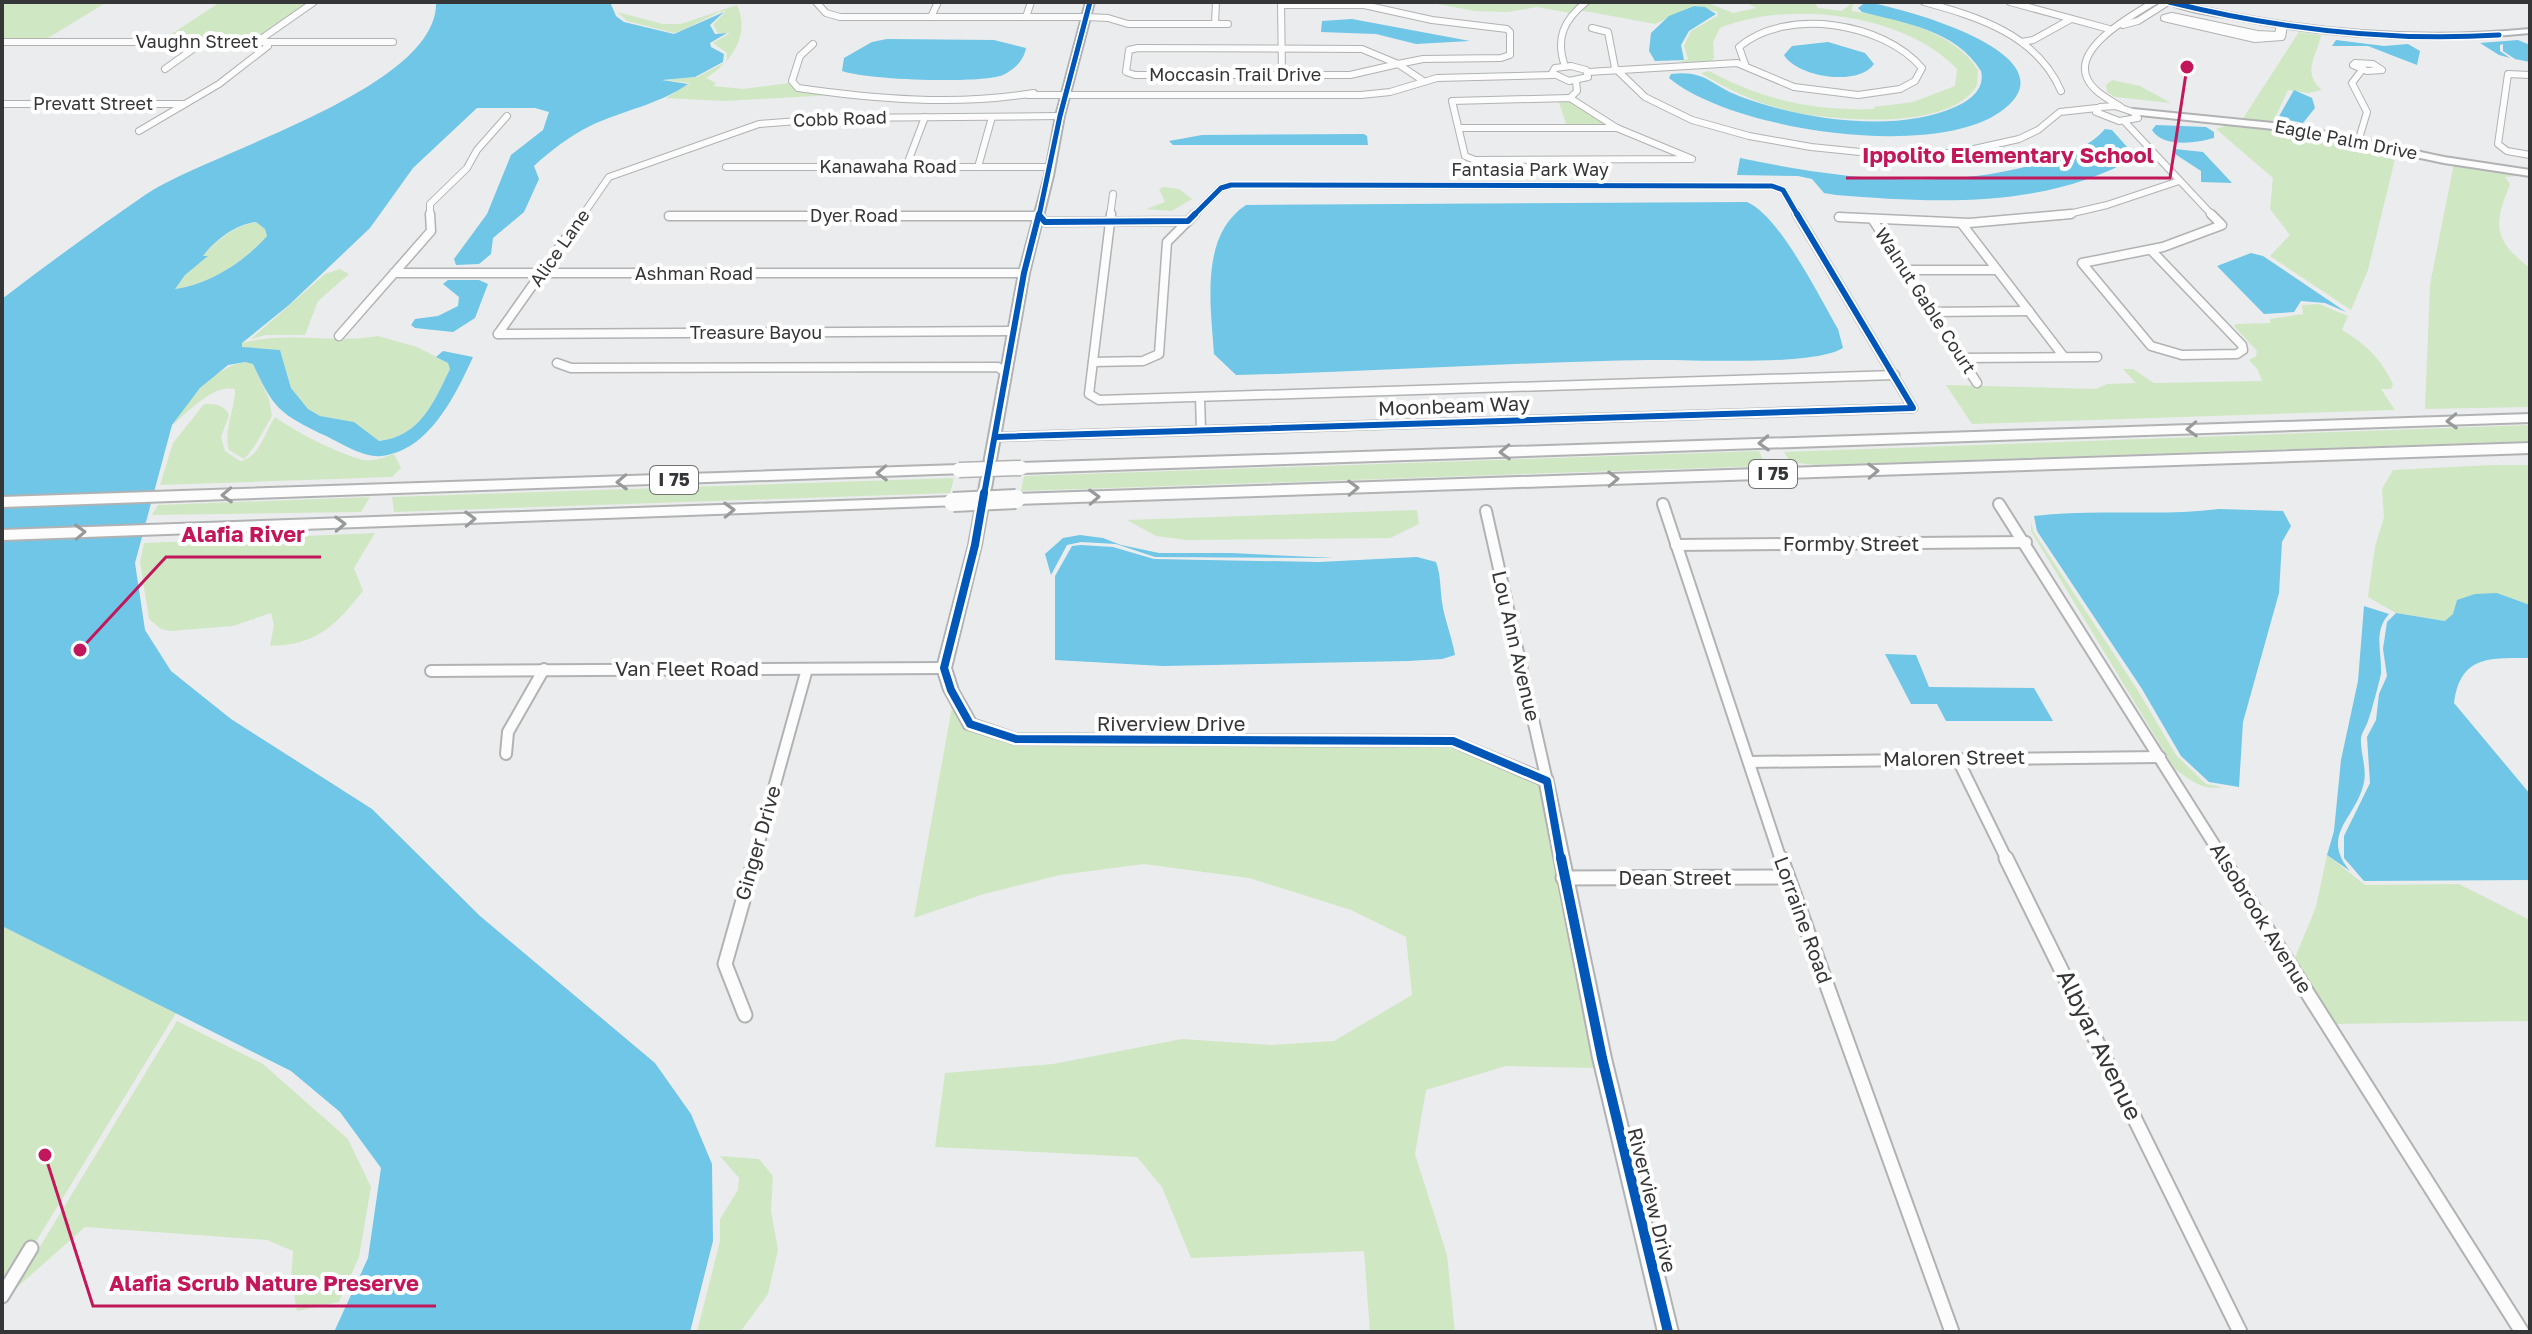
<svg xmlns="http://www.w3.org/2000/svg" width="2532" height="1334" font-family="'Golos Text',sans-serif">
<rect width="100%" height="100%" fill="#ebeced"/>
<g fill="#d0e7c4">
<path d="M2,2H107L43,41H2Z"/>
<path d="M220,2H309L255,41H161Z"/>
<path d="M1427,2H1583L1570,13L1537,7L1508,12L1475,11Z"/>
<path d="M1590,2H1706L1733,13L1756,8L1745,2H1814L1818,8L1842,11L1853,2L1852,11C1894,17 1954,31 1978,70L1977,85C1952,132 1830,121 1785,110C1755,102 1728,90 1701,73L1709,71C1763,100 1812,111 1874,109V107L1913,102L1955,86L1957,69C1904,13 1789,0 1720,28L1713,42L1714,58L1710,62H1679L1688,59L1684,46L1691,31L1717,16L1718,12L1695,5L1655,24L1579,10Z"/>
<path d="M737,5C751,34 731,63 706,78L716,83L713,86L743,89L790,83L796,89L832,95L724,101L666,98L690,83L664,80L697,77L726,62L727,53L713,43L730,33H718L713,25L726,11L719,12L681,31L674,33L627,21L617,12L663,24H681Z"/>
<path d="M2299,32L2321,35C2317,56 2301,72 2322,90L2309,93L2288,90L2274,120L2330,134L2242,120Z"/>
<path d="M2112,80L2140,86L2171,103L2115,97L2107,92L2106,85Z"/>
<path d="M1558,100H1570L1609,126H1567Z"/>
<path d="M2237,122L2268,126L2397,151L2368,270L2351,310L2270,256L2290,235L2270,209L2273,178L2216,129Z"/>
<path d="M2454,163L2530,175L2505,177L2510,184C2494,225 2492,239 2530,268V407L2425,409L2430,285Z"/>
<path d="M1164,187L1179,189L1192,199L1172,211L1146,209L1165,202L1159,189Z"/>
<path d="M256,222L265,229L267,236C244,262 210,284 174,289L185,275L207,257L203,256C215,241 236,225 256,222Z"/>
<path d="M340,269L349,274L318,301L305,335H266L251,339L325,274Z"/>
<path d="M2319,304L2348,316L2342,330C2367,345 2380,358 2393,384L2391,389H2381L2395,410L1972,424L1946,385L2096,389L2107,384L2136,383L2123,369H2133L2154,383L2262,381L2258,370L2249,360L2256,356L2257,351L2234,326L2236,324L2270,323V319L2303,314L2302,305Z"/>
<path d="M378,336L417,347L448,363L450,369C433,404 420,436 378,441L354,422L320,416L308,409L291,388L280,350L242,348V343C287,331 333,344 378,336Z"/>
<path d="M245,362L253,364L269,399L272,416C262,432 257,446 244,459L229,450C223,430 235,411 235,389C212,384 189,412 172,425C192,398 211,368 245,362Z"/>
<path d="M204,404C215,404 224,404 229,415L221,437L225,451L240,461C261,456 264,433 275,417C297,433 337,453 363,460C374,462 384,457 394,454L401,468L392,477L160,485L173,443Z"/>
<path d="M2530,425V441L1815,465L1790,462L1784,452Z"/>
<path d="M1759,451L1766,466L1021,491L1024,476Z"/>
<path d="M2493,465H2530V605L2497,593L2453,614L2446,621L2396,613L2368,597L2375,547L2384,517L2382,489L2393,470Z"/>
<path d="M954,478L950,493L394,512L392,497Z"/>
<path d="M370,497L361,512L152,515L158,505Z"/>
<path d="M1417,510L1419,524L1390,538L1187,540L1156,536L1127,520Z"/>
<path d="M2031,521L2033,531L2137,689L2176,755L2206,784L2222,787C2203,791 2190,780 2175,769L2031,531Z"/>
<path d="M375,533L354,568L363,591C335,626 317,645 270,646L274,625L271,613L233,626L170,631L161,629L149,619L140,562L144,543Z"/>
<path d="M952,707L967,727L1012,743L1036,746L1452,745L1541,783L1558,883L1598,1068L1506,1066L1426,1090L1415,1154L1447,1255L1455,1332H1370L1364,1251L1191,1258L1162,1187L1137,1157L935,1147L945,1073L1053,1064L1182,1039L1271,1045L1334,1041L1412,995L1406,937L1351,910L1249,878L1144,864L1060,875L984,894L914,918Z"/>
<path d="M2327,855L2365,885L2459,884L2530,920V1021L2335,1024L2294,960L2316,907Z"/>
<path d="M2,926L176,1013L2,1297Z"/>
<path d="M177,1021L263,1064L348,1139L371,1187L359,1257L339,1302L297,1311L291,1278L293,1251L267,1240L85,1227L13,1291Z"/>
<path d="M720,1156L759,1159L773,1176L771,1211L778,1250L768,1294L740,1332H697L720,1241V1219L738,1190L739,1178Z"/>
</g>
<g fill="#6fc6e6" fill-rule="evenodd">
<path d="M436,2H610L616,16L624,22L674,34L724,12L710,25L715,34L727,33L710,43L711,47L724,54L723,62L695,77L662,80L688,84C658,105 623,110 590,126C571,135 550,151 534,166L539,179L524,212L493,238L491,254L479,264L456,265L454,259L487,214L511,155L543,130L549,112L535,108H477L413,168L370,228L289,305L242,343V347L280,350L291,388L308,409L320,416L354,422L379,441C420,436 433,404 450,369L448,363L436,357L443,351L473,357C455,396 429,451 381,456C363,458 339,442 324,435C279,413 274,409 253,364L245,362L228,365L200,388L172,425L135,563L145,630L171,671L231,719L372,809L480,916L655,1063L691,1114L712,1164L713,1241L690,1332H334L368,1258L381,1168L340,1112L291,1071L2,926V299C49,263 97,228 145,195C208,152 439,89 436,2ZM256,222L265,229L267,236C244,262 210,284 175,289L185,275L208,256H203C215,240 236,224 256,222Z"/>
<path d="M1866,2C1899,7 2081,55 2000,112C1932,160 1731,130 1669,78L1671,74C1706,70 1710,85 1739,96C1798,119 1896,134 1955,107C1971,100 1985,89 1981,71C1956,30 1904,23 1862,12L1858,8Z"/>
<path d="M1694,6L1705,7L1716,14L1689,31L1681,45L1684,60L1655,61L1649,51L1651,33L1669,16Z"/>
<path d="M1352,19L1470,41L1416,44L1376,34L1321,32L1322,21Z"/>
<path d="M887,39L994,40L1026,48C1024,60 1015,69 1003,75C981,84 867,80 842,71L844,58L872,42Z"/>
<path d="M2336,40L2384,46L2408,44L2420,51L2417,65L2368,46H2332Z"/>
<path d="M2518,40L2530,45V62L2515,59L2503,51V44L2500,45V51L2510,58L2499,55L2480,43Z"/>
<path d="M1828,42L1865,53L1874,64C1858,87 1797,77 1784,55L1792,46Z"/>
<path d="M2294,90L2312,98L2315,108L2303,123L2278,118Z"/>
<path d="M2156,125L2206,127L2214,132V138C2196,143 2163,148 2152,130Z"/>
<path d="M2105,129L2112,130L2136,157C2046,209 1935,203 1836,195L1824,193L1812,179L1798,176L1737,175L1740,158C1841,179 1952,193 2052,159C2071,152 2092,145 2105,129Z"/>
<path d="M1364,134L1367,136L1368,145H1173L1169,141L1202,135Z"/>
<path d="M2175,149L2203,152L2232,183L2201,182V171L2172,152Z"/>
<path d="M1747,202C1779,215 1820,298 1838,329L1843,348C1811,367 1692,359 1650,360C1512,362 1374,372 1236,375L1214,354C1211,306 1199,236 1246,205Z"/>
<path d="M2251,253L2263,256L2346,312L2325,303L2301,301L2294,312L2264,314L2217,266Z"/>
<path d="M448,280H479L488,284L475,318L453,332L415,328L411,325L415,319L438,316L458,306L459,297L443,284Z"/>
<path d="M2219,509L2283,511L2291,526L2282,542L2279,593L2243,722L2239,787L2209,782L2181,756L2142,689L2037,531L2034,516C2096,508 2157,517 2219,509Z"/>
<path d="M1080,535L1103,538L1121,545L1159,553H1231L1335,558L1155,557L1116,544L1081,542L1067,545L1051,575L1045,554L1063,538Z"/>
<path d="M1081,545L1113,547L1154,559L1319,562L1417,557L1436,562C1441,576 1440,588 1442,602C1444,618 1452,637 1455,655L1442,659L1408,661L1163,666L1055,660V576L1072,546Z"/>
<path d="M2497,593L2530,605V658C2490,658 2460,655 2454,703L2530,794V880L2364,881L2344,858V836L2370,783L2367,737L2376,720L2379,694L2387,676L2383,649L2387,622L2396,613L2445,621L2453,614L2457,600L2475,594Z"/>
<path d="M2364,606L2389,614C2373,631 2382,652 2381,673C2381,676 2370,717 2368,721C2366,727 2362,732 2361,738C2360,752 2367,768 2364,782C2357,818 2319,834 2350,871L2327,855L2334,831L2341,760L2358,681Z"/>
<path d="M1885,654L1916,655L1929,687L2034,688L2053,721H1946L1937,704H1911Z"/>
</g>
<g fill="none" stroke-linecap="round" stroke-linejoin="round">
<g stroke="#b1b2b3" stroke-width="8">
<g id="street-far3">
<path d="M816,2L826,13L840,17H1087L1108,18L1128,24H1228"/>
<path d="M1281,2L1282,74"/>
<path d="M1924,2C1979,17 2037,35 2061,91"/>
<path d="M2010,2L2109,29"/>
<path d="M1281,5H1364L1432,20L1507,29L1510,32V55L1501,58L1423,59L1398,64"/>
<path d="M2172,16L2257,34L2278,35L2279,29L2284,26L2282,37L2255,39L2164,18Z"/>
<path d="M931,17L938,2"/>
<path d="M1026,17L1031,2"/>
<path d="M1215,24L1216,2"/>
<path d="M2123,25L2138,21L2168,2"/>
<path d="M1592,28L1608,32L1615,68L1645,97L1692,120L1749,136L1811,147L1870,153H1956L2019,139L2038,130L2060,112L2097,108"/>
<path d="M2,42H393"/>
<path d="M2022,42L2033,40L2071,19"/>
<path d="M813,44L800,56L792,81L798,88C875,99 956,106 1034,93"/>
<path d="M1138,48L1362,49L1398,64L1350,75H1135L1126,72L1129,50Z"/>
<path d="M2355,63L2373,64L2382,70L2367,71L2353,65Z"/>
<path d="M1398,64L1422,80"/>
<path d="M1565,66C1555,38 1564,20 1586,2"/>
<path d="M1571,66L1586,70L1588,77L1569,81L1552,73L1555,68Z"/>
<path d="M165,69L200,44"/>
<path d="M1588,72L1737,63L1794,87L1858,95L1900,89L1915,81L1922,68C1883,22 1786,7 1739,47L1745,64"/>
<path d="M2530,75L2508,74L2498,144L2507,151L2530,155"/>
<path d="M1028,95H1361L1390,92L1437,78L1553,75"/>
<path d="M1570,98L1617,128L1692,159L1475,160L1465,156L1452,101Z"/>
<path d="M1570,98L1577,91L1576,81"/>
<path d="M2,104H182"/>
<path d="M2115,106L2133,112L2138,118L2119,121L2096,112L2100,107Z"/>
<path d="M2121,107C2109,99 2093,92 2087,78C2073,47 2133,15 2154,2"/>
<path d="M2125,122L2213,216"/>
<path d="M1459,128H1617"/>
<path d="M139,131L219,84L268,46L261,39L314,2"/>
<path d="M2358,142L2367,112L2352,83L2362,70"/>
<path d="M726,167H1051"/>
<path d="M906,167L925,117"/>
<path d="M978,167L992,117"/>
<path d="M430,216V204L467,168L477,150L507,116"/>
<path d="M582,216L609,177L759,124L838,118L1060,116"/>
<path d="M1110,216L1113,194"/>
<path d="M1193,216L1221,188L1231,185L1772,186L1783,190L1798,216"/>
<path d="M2060,216L2107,205L2179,181"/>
</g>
</g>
<g stroke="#b1b2b3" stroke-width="11">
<g id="street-far2">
<path d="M1111,214L1089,394L1099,400L1895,375"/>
<path d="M669,216H1040L1045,222L1188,221L1195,214"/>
<path d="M1839,217L1969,223L2071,214"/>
<path d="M1873,220L1977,383"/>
<path d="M1962,224L2064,357"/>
<path d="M2151,250L2242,345L2243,350L2237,354L2182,355L2151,346L2082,263L2163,247L2222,225L2211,214"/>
<path d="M1904,270H1997"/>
<path d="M394,273H1024"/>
<path d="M1930,312L2029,311"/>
<path d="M498,334L583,214"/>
<path d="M498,334L1014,331"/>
<path d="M339,336L431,231L430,214"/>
<path d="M1961,358L2097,357"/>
<path d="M1093,362L1143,361L1159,354L1167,242L1188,221"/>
<path d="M557,363L571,368L998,367L1002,370"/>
<path d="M1200,397L1201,430"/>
<path d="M996,437L1913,408L1797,214"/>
</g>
</g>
<g stroke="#b1b2b3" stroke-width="14">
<g id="street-far1">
<path d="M1663,504L1781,860"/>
<path d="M1999,504L2224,860"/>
<path d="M1486,511L1547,781"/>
<path d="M1676,545L2026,542"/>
<path d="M431,671L944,668"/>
<path d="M506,754L508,732L544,669"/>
<path d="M1957,758L2007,860"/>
<path d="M1749,762L2160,757"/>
<path d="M754,860L807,669"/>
</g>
</g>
<g stroke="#b1b2b3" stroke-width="17">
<g id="street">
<path d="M1781,858L1952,1332"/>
<path d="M2006,858L2240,1332"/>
<path d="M2222,858L2522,1332"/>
<path d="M1563,878L1787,877"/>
<path d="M745,1015L725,964L755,858"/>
<path d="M2,1296L31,1248"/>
</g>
</g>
<g stroke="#b1b2b3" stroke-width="4">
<g id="secondary">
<path d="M1086,2H1094L1064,116L1053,176L1029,273L981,545L951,668L958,690L975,720L1016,734L1453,736L1552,777L1611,1058L1678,1332H1658L1593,1058L1540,784L1452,746L1016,744L965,728L944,690L937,668L969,545L1019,273L1045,176L1056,116Z"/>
<path d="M2165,2H2178C2295,30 2410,41 2530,29V33C2431,43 2334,39 2237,19C2214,15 2186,12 2165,2Z"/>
<path d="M2133,109L2293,125L2444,157L2530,170V176L2444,163L2293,131L2130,114L2129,112Z"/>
</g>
</g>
<g stroke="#b1b2b3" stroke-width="4">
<g id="highway">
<path d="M2530,414V422L1021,473L1013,468L1021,463Z"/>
<path d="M2530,443V453L1016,504L1008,499L1016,494Z"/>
<path d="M959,465L964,467L967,470L964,473L2,507V497Z"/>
<path d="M953,497L961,502L959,505L2,540V530Z"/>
</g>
</g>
<use href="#street-far3" stroke="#fcfcfc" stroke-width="6"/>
<use href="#street-far2" stroke="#fcfcfc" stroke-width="8"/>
<use href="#street-far1" stroke="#fcfcfc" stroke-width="10"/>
<use href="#street" stroke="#fcfcfc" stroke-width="13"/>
<use href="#secondary" fill="#fcfcfc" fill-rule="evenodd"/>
<use href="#highway" fill="#fcfcfc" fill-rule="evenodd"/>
<g stroke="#b1b2b3" stroke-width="17" stroke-linecap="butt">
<path id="highway-bridge-far1" d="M959,470L1021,468"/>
</g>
<g stroke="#b1b2b3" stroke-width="22" stroke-linecap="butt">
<path id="highway-bridge" d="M953,502L1016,499"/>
</g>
<use href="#highway-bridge-far1" stroke="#fcfcfc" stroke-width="14"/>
<use href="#highway-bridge" stroke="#fcfcfc" stroke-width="18"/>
<g stroke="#fff" stroke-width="8">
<g id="cycleway-far3">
<path d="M2169,2C2278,29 2386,42 2499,35"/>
<path d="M1039,216L1060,116L1090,2"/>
<path d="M1193,216L1221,188L1231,185L1772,186L1783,190L1798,216"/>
</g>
</g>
<g stroke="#fff" stroke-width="10">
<g id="cycleway-far2">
<path d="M1040,216L1045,222L1188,221L1195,214"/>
<path d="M996,437L1913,408L1797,214"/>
<path d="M984,495L1024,273L1039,214"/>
</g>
</g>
<g stroke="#fff" stroke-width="13">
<path id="cycleway-far1" d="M984,493L975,545L944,668L951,690L970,724L1016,739L1453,741L1547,781L1561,860"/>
</g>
<g stroke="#fff" stroke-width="15">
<path id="cycleway" d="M1561,858L1602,1058L1668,1332"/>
</g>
<use href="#cycleway-far3" stroke="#0057b8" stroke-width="5"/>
<use href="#cycleway-far2" stroke="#0057b8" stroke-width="6"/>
<use href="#cycleway-far1" stroke="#0057b8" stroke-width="8"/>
<use href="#cycleway" stroke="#0057b8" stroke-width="10"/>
</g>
<defs><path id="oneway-chevron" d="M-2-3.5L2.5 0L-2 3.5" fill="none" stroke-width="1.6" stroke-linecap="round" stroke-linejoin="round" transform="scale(2)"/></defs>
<g stroke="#98999a">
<use href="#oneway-chevron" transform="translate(2452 421) rotate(178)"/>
<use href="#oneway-chevron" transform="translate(2192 429) rotate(178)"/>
<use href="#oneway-chevron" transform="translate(1764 443) rotate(178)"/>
<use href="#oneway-chevron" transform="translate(1505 452) rotate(178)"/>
<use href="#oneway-chevron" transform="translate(1873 471) rotate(-2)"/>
<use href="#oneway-chevron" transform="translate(882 473) rotate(178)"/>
<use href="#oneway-chevron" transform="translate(1613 479) rotate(-2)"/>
<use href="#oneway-chevron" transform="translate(622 482) rotate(178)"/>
<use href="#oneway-chevron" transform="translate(1353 488) rotate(-2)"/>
<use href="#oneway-chevron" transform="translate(227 495) rotate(178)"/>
<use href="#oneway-chevron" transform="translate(1094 497) rotate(-2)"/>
<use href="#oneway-chevron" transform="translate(729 510) rotate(-2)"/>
<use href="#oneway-chevron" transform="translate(470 519) rotate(-2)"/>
<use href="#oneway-chevron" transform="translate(340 524) rotate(-2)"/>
<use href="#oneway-chevron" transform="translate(80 532) rotate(-2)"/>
</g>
<g text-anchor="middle" stroke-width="8" stroke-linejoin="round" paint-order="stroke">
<g font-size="18" fill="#353637" stroke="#fff">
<text x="197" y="48">Vaughn Street</text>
<text x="1235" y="81">Moccasin Trail Drive</text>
<text x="93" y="110">Prevatt Street</text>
<text transform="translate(840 119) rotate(-2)" y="6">Cobb Road</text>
<text transform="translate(2346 140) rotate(11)" y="6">Eagle Palm Drive</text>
<text x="888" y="173">Kanawaha Road</text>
<text x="1530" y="176">Fantasia Park Way</text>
<text x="854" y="222">Dyer Road</text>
<text transform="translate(560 248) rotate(-55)" y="6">Alice Lane</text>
<text x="694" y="280">Ashman Road</text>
<text transform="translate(1925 301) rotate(57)" y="6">Walnut Gable Court</text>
<text x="756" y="339">Treasure Bayou</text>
</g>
<g fill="#fff" stroke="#727273" stroke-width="2">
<rect x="1749" y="460" width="48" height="28" rx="6"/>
<rect x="650" y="466" width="48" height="28" rx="6"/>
</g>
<g font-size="18" font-weight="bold" fill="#353637">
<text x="1773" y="480">I 75</text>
<text x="674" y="486">I 75</text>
</g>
<g font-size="20" fill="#353637" stroke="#fff">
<text transform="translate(1454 406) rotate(-2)" y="7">Moonbeam Way</text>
<text x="1851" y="551">Formby Street</text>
<text transform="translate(1516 646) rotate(77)" y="7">Lou Ann Avenue</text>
<text x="687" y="676">Van Fleet Road</text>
<text x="1171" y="731">Riverview Drive</text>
<text transform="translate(1954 758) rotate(-1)" y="7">Maloren Street</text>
<text transform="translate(758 843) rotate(-74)" y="7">Ginger Drive</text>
<text x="1675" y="885">Dean Street</text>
<text transform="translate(2261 918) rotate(58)" y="7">Alsobrook Avenue</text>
<text transform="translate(1803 920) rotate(70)" y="7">Lorraine Road</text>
<text transform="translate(1652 1200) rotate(76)" y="7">Riverview Drive</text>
</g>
<g font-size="24" fill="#353637" stroke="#fff">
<text transform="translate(2099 1045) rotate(64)" y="8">Albyar Avenue</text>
</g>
</g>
<path fill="none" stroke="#c2185b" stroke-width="3" d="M2187 67L2170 178H1846M80 650L166 557H321M45 1155L93 1306H436"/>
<g fill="#c2185b" stroke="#fff" stroke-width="3">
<circle cx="2187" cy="67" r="8"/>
<circle cx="80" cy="650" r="8"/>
<circle cx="45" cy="1155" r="8"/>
</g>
<g font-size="22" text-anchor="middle" font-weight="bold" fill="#c2185b" stroke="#fff" stroke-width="8" stroke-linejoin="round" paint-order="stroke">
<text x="2008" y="163">Ippolito Elementary School</text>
<text x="243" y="542">Alafia River</text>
<text x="264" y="1291">Alafia Scrub Nature Preserve</text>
</g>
<rect width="2532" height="1334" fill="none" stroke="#353637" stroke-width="8"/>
</svg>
